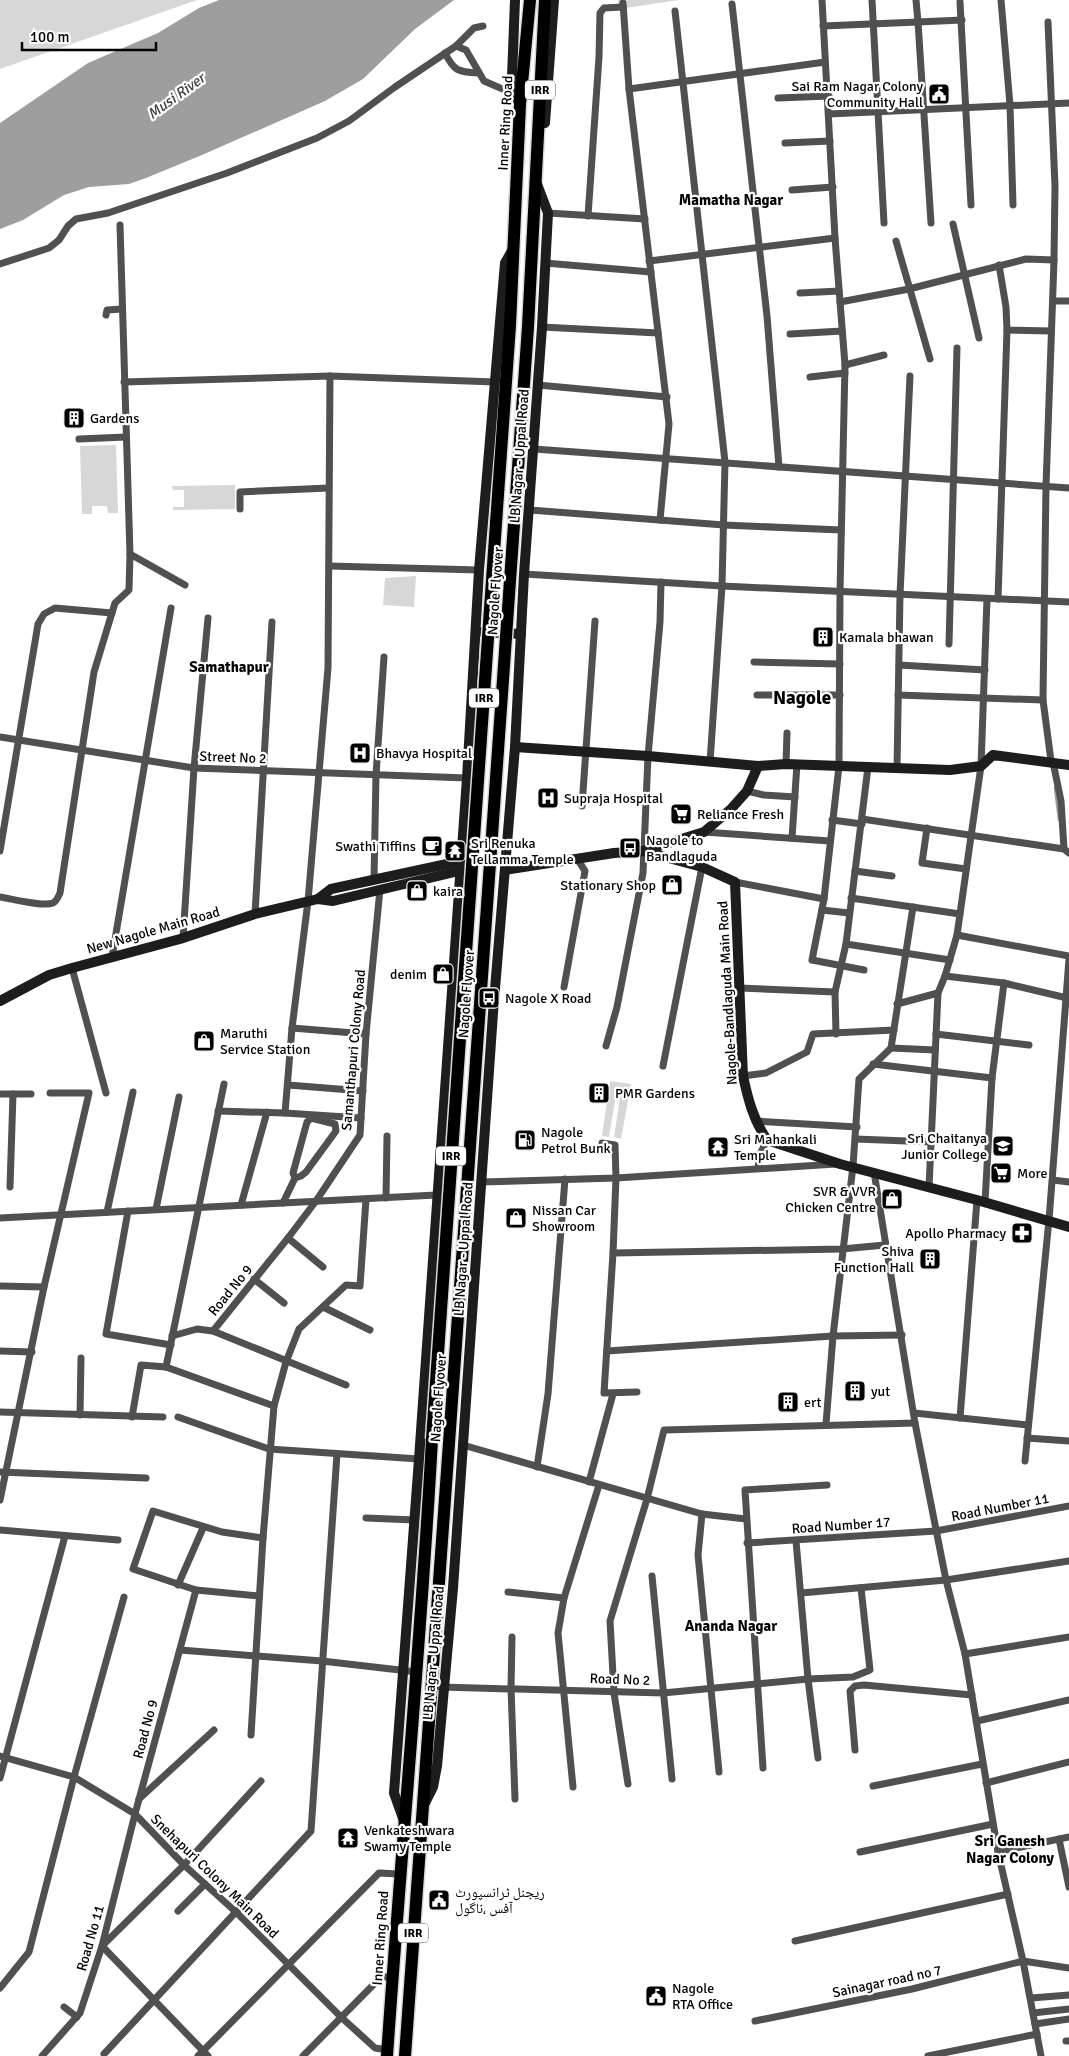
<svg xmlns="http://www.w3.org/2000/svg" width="1069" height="2056" font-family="Signika,'Noto Naskh Arabic',sans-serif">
<rect width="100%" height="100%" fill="#fff"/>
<g fill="#d7d7d7">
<path d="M0,0H197L0,69Z"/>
<path d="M618,0H679L619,9Z"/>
<path d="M116,445L118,513H108L107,506H92V514H82L80,446Z"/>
<path d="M235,485V509L173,510V507H184V490H173L172,486Z"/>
<path d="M416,576L414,607L383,605L385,578Z"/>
<path d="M610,1081L631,1084L621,1139L614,1137L621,1090L617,1089L609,1137L602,1136Z"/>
</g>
<path fill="#9e9e9e" d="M219,0H454L415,29L363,79L325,101L202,155L146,178L129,184L89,187L64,195L23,220L0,229V123L88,63L158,33L199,8Z"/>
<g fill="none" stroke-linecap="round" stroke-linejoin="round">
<path stroke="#9e9e9e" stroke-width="2.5" d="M1055,788L1059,820"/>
<g stroke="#dbdbdb" stroke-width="15">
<g id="highway">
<path d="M496,523L510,325L520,104L530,0"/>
<path d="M514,524L528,327L545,0"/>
<path d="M387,2056C401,1850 421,1645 432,1439"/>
<path d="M405,2056L449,1443"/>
</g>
</g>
<g stroke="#505050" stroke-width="7">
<path d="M822,0L835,238L845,365L840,592L839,766L824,899L812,960L864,970"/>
<path d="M872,0L884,223"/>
<path d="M916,0L918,22L962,20"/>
<path d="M1001,0L1010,105L1013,205"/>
<path d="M960,2L971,205"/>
<path d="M623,3L629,89L669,424L660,520"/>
<path d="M732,4L767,316L779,467"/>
<path d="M675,11L725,462L722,586L710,762"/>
<path d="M1048,22L1055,186L1054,260L1046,486L1043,700L1051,761"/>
<path d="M483,26L474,28L456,46L466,50L484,81L514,94"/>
<path d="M823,26L918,22L931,223"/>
<path d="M445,53C454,71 458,72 478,73"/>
<path d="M629,89L825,62"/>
<path d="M778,98L829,96"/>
<path d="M829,114L1069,103"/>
<path d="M785,143L830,141"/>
<path d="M792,190L833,187"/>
<path d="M548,213L645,219"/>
<path d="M588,216L599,57L600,13L604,8L623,7"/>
<path d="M953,224L979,338"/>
<path d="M896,241L930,359"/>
<path d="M649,261L835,238"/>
<path d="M545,263L651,272"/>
<path d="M0,264L49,248L59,240L68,226L76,219L108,213L227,173L317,138L349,121L395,87L456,46"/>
<path d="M999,265L1006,307L1007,330L1051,331"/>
<path d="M800,293L839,291"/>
<path d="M1053,301H1069"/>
<path d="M840,302L909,289L1026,259L1054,260"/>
<path d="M106,315L107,310L122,309"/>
<path d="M542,327L658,333"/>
<path d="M790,334L842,331"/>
<path d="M845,365L884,355"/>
<path d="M810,377L845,373"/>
<path d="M124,382L330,376L495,382"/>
<path d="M538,385L667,397"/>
<path d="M79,439L126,437"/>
<path d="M534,449L1069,488"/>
<path d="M240,509V492L329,488"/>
<path d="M530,510L724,525L841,530"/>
<path d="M130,554L185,585"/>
<path d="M329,566L479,570"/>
<path d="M524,574L722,586L1069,602"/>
<path d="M998,599L1007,330"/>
<path d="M949,644L957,348"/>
<path d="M754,662L840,664"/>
<path d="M899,665L985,670"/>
<path d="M757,695H840"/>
<path d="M898,695L1043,700"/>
<path d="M0,737L194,768L467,778"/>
<path d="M1053,762L1061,801L1064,849"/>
<path d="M786,764L787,733"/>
<path d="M897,768L900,595L910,376"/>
<path d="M747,791L764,795L795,797"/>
<path d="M582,806L595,621"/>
<path d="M862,819L1064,849L1069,853"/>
<path d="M832,820L862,824"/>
<path d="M927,828L922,863L966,869"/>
<path d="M704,832L830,841"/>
<path d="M792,838L797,764"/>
<path d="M0,851L38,624L44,614L55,608L112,613"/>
<path d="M855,871L892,876"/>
<path d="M374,879L376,775L384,657"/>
<path d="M735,882L824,899"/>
<path d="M0,897C12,899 43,907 53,903C57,901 58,897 60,893L94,672L115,603L129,590L130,554L120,225"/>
<path d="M851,898L960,914"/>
<path d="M822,910L849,913"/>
<path d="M255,914L272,622"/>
<path d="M957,935L1069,956"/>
<path d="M183,938L194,768L208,618"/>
<path d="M846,944L950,960"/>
<path d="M112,957L171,608"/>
<path d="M72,968L106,1093"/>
<path d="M945,976L1004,983L1067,998"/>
<path d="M564,987L585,871L578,860"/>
<path d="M740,988L835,992"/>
<path d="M897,1004L938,993L945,976L957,935L981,766L987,599"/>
<path d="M292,1028L366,1034"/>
<path d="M836,1034L835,992L846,944L868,767"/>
<path d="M936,1034L1029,1045"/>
<path d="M606,1046L617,1007L643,873L648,756L660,622L661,582"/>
<path d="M891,1048L935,1050"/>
<path d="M873,1064L992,1078"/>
<path d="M663,1066L702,867"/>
<path d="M743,1076L766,1073L807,1052L813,1034L894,1030"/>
<path d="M288,1085L363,1091"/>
<path d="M0,1094H13L10,1187"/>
<path d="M13,1094H31"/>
<path d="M218,1111L285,1113L292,1028L308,901L328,668L330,376"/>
<path d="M285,1113L361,1118"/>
<path d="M755,1121L857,1127"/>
<path d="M856,1139L932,1142"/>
<path d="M602,1143L615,1145L616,1178L613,1253L604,1393L637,1392"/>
<path d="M758,1168L760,1154L767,1140"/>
<path d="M874,1172L915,1423L946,1580L965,1654L998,1852L1023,1961L1041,2056"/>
<path d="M1053,1180L1069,1182"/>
<path d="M481,1182L616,1178L836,1164"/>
<path d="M929,1187L938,993"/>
<path d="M386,1198L387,1136"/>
<path d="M985,1202L992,1078L1004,983"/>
<path d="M283,1203L295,1178L293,1173L307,1122L311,1118L335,1124L336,1131L306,1172L301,1176L295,1178"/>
<path d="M241,1205L267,1112"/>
<path d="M156,1209L179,1097"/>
<path d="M128,1211L106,1334L171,1345"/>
<path d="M107,1212L133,1092"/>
<path d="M0,1218L436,1195"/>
<path d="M288,1238L323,1267"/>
<path d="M613,1253L842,1249L885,1245"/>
<path d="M254,1279L284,1303"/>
<path d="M0,1286L44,1287"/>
<path d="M323,1307L370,1330"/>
<path d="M172,1336L197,1329L213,1331"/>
<path d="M0,1351L32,1352"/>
<path d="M607,1351L833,1336L902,1335"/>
<path d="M166,1367L224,1084"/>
<path d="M346,1385L213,1331L288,1238L316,1201L360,1135L366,1034L380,889"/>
<path d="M0,1412L163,1417"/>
<path d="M914,1413L1028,1425"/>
<path d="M80,1415L81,1358"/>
<path d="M132,1417L141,1365L166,1367L274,1406"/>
<path d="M178,1417L269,1449L419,1459"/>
<path d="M960,1418L977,1200"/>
<path d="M826,1424L833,1336L853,1166L859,1079L891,1048L913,907"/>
<path d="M1027,1438L1069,1441"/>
<path d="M463,1445L702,1514L746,1519"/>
<path d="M1025,1461L1049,1220L1069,959"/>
<path d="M537,1467L548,1394L565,1179"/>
<path d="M0,1472L146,1478"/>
<path d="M589,1482L613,1394"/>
<path d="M0,1500L44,1287L89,1093H50"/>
<path d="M702,1514L698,1555L719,1772"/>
<path d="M366,1518L415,1520"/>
<path d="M0,1530L118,1540"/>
<path d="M796,1541L808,1679L818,1758"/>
<path d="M747,1543L936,1531L1069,1506"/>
<path d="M652,1576L672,1779"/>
<path d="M178,1585L203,1528"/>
<path d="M508,1592L564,1598"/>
<path d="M801,1593L946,1580L1069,1561"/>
<path d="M259,1596L196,1590L133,1569L153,1511L222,1532L263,1538"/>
<path d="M512,1637L511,1688L515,1799"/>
<path d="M180,1650L322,1661L417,1672"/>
<path d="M965,1654L1069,1637"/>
<path d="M440,1687L663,1693L808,1679L853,1677L870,1670L861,1588"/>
<path d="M977,1721L1069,1700"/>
<path d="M251,1735L263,1538L274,1406L286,1362L299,1329L346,1285L360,1286L366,1199"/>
<path d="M855,1750L850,1691L855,1686L864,1685L972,1695"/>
<path d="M0,1756L74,1777L135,1814L184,1865L237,1913L341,2017L375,2048L388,2050"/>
<path d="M763,1768L745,1490L827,1485"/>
<path d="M0,1778L65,1536"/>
<path d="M986,1783L1069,1762"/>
<path d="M628,1784L614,1693L610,1621L647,1499L664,1430L915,1423"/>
<path d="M873,1786L982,1764"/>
<path d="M573,1787L558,1633L564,1598L599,1485"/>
<path d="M139,1799L214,1730"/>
<path d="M1059,1839L1069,1887"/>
<path d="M860,1852L993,1824"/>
<path d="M998,1852L1069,1837"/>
<path d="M178,1911L205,1884"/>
<path d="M795,1941L1008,1894"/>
<path d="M0,1988L29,1952L74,1777L124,1597"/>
<path d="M1031,1998L1069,1995"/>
<path d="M64,2007L77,2017"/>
<path d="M1033,2013L1069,2009"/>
<path d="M755,2021L912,1989L1023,1961L1069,1968"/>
<path d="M1035,2024L1069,2019"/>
<path d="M1066,2041H1069"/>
<path d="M104,2054L311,1831L337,1454"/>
<path d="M42,2056L80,2013L102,1946L135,1814L196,1590"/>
<path d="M198,2056L379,1873L399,1874"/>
<path d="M208,2056L102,1946L184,1865L261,1781"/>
<path d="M303,2056L381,1977H393"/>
<path d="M928,2056L1037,2034"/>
</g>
<g stroke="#1d1d1d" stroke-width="10">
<path d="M515,0L512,77L514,94L520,104"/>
<path d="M545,123L554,0"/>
<path d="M482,632L521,634"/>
<path d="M515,747L648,756L758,766L786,764L950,770L981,766L993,755L1069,765"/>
<path d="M643,851L704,832L731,809L747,791L758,766"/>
<path d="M505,870L614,853L643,851L702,867L735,882L743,1076C748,1099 753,1119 767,1140L840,1164L977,1200L1069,1227"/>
<path d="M318,899L331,889L461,861"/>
<path d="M0,1001L49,975L72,968L180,939L255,914L318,899L333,901L459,871"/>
<path d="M425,1803L433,1787L437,1766L453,1588L493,1013L515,747L524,574L542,327L548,213L537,184"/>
<path d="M404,1821L394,1793L419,1459L467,778L479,570L505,263L513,249"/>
</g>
<use href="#highway" stroke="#000" stroke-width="12"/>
<g stroke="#dbdbdb" stroke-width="15" stroke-linecap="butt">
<g id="highway-bridge">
<path d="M432,1439L496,523"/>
<path d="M449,1443L514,524"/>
</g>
</g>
<use href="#highway-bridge" stroke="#000" stroke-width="12"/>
</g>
<defs>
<g id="civic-square" transform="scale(1.125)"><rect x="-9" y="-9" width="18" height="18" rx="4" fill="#000" stroke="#fff"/><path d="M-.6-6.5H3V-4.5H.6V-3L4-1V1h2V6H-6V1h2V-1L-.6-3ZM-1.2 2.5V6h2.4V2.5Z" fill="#fff"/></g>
<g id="building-square" transform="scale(1.125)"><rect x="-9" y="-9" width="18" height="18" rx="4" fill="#000" stroke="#fff"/><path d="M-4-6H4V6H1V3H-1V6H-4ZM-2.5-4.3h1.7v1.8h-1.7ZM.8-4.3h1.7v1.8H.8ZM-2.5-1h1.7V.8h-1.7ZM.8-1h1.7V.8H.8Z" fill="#fff"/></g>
<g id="hospital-square" transform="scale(1.125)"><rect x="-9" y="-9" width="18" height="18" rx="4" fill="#000" stroke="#fff"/><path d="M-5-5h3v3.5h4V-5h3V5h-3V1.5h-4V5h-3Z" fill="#fff"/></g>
<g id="supermarket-square" transform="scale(1.125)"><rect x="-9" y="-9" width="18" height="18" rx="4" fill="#000" stroke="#fff"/><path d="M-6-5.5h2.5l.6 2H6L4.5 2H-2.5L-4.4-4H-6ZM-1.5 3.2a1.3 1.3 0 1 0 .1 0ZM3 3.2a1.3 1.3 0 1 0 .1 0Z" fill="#fff"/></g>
<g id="cafe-square" transform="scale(1.125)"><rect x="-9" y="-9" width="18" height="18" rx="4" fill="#000" stroke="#fff"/><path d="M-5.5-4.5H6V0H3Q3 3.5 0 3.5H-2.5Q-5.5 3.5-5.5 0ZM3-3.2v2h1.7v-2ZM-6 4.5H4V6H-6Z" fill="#fff"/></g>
<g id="bus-square" transform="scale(1.125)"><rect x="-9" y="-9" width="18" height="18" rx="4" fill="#000" stroke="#fff"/><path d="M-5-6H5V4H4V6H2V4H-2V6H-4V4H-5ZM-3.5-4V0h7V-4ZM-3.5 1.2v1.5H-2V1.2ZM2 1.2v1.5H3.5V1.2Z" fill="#fff"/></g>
<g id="temple-square" transform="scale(1.125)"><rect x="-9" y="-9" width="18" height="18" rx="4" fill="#000" stroke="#fff"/><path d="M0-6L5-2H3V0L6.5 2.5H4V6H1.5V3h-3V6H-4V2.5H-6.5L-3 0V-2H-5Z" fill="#fff"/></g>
<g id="shop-square" transform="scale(1.125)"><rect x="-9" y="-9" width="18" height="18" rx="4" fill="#000" stroke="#fff"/><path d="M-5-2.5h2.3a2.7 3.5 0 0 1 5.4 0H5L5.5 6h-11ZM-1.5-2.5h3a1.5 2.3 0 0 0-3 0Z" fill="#fff"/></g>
<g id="fuel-square" transform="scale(1.125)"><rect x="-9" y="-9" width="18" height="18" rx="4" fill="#000" stroke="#fff"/><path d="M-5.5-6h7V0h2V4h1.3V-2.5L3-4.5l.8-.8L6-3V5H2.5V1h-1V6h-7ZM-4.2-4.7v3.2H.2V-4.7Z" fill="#fff"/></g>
<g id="university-square" transform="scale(1.125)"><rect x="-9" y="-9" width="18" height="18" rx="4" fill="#000" stroke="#fff"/><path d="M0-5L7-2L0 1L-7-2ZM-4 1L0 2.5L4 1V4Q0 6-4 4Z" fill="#fff"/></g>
<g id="pharmacy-square" transform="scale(1.125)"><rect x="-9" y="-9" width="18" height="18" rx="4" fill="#000" stroke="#fff"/><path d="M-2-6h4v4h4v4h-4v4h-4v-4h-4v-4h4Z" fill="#fff"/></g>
</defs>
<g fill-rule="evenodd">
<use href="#civic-square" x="939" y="94"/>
<use href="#building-square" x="74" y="418"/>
<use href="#building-square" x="823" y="637"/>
<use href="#hospital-square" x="360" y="753"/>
<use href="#hospital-square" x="548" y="798"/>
<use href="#supermarket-square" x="681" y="814"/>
<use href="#cafe-square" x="432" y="846"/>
<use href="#bus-square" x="630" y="848"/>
<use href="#temple-square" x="455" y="851"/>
<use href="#shop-square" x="672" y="885"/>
<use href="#shop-square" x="417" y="891"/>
<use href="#shop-square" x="443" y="974"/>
<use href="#bus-square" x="489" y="998"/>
<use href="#shop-square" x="204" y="1041"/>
<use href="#building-square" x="599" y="1093"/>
<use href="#fuel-square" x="525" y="1140"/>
<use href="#university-square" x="1003" y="1146"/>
<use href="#temple-square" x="718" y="1147"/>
<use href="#supermarket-square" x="1001" y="1173"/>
<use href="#shop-square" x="892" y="1199"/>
<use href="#shop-square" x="516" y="1218"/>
<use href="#pharmacy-square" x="1022" y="1233"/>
<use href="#building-square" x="930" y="1259"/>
<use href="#building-square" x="855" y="1391"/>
<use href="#building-square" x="788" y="1402"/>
<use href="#temple-square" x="348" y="1838"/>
<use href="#civic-square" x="439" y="1900"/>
<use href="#civic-square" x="656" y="1996"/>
</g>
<g text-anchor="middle" stroke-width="4.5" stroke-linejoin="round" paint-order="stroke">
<g fill="#fff" stroke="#4c4c4c" stroke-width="1">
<rect x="525" y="80.5" width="30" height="19" rx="4"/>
<rect x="469" y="688.5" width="30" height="19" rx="4"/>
<rect x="436" y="1146.5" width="30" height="19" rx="4"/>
<rect x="398" y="1923.5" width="30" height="19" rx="4"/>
</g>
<g font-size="12" font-weight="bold" fill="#000">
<text x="540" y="94">IRR</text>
<text x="484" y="702">IRR</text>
<text x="451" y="1160">IRR</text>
<text x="413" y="1937">IRR</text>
</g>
<g font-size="14" fill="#000" stroke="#fff" text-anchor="start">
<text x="923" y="91" text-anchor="end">Sai Ram Nagar Colony<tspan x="923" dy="16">Community Hall</tspan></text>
<text x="90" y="423">Gardens</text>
<text x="839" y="642">Kamala bhawan</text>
<text x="376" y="758">Bhavya Hospital</text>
<text x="564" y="803">Supraja Hospital</text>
<text x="697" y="819">Reliance Fresh</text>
<text x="646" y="845">Nagole to<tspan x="646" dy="16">Bandlaguda</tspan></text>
<text x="471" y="848">Sri Renuka<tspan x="471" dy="16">Tellamma Temple</tspan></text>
<text x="416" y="851" text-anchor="end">Swathi Tiffins</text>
<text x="656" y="890" text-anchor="end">Stationary Shop</text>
<text x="433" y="896">kaira</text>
<text x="427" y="979" text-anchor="end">denim</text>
<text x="505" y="1003">Nagole X Road</text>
<text x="220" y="1038">Maruthi<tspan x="220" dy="16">Service Station</tspan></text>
<text x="615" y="1098">PMR Gardens</text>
<text x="541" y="1137">Nagole<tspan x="541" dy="16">Petrol Bunk</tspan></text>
<text x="987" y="1143" text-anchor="end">Sri Chaitanya<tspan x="987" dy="16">Junior College</tspan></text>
<text x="734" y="1144">Sri Mahankali<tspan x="734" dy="16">Temple</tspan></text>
<text x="1017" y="1178">More</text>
<text x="876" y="1196" text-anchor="end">SVR &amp; VVR<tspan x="876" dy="16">Chicken Centre</tspan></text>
<text x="532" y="1215">Nissan Car<tspan x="532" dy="16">Showroom</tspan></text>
<text x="1006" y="1238" text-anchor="end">Apollo Pharmacy</text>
<text x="914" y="1256" text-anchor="end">Shiva<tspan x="914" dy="16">Function Hall</tspan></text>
<text x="871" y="1396">yut</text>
<text x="804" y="1407">ert</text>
<text x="364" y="1835">Venkateshwara<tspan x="364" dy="16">Swamy Temple</tspan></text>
<text x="455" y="1897">ریجنل ٹرانسپورٹ<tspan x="455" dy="16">آفس ،ناگول</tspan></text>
<text x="672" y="1993">Nagole<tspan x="672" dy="16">RTA Office</tspan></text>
</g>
<g font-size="14" fill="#000" stroke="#fff">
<text transform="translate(505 123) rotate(-87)" y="5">Inner Ring Road</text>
<text transform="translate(519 456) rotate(-86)" y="5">LB Nagar - Uppal Road</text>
<text transform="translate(495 591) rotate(-86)" y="5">Nagole Flyover</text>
<text transform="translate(233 757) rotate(2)" y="5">Street No 2</text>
<text transform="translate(153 930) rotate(-16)" y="5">New Nagole Main Road</text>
<text transform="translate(727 993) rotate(-93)" y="5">Nagole-Bandlaguda Main Road</text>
<text transform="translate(466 994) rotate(-86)" y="5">Nagole Flyover</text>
<text transform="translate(353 1050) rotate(-85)" y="5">Samanthapuri Colony Road</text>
<text transform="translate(463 1249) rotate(-86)" y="5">LB Nagar - Uppal Road</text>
<text transform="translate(230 1290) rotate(-51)" y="5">Road No 9</text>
<text transform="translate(438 1398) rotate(-86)" y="5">Nagole Flyover</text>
<text transform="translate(1000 1507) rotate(-11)" y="5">Road Number 11</text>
<text transform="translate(841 1525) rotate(-4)" y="5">Road Number 17</text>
<text transform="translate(433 1653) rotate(-85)" y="5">LB Nagar - Uppal Road</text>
<text transform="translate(620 1679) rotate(2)" y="5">Road No 2</text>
<text transform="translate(145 1729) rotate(-75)" y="5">Road No 9</text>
<text transform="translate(215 1876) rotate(44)" y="5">Snehapuri Colony Main Road</text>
<text transform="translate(90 1938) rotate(-74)" y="5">Road No 11</text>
<text transform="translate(380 1938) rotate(-86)" y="5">Inner Ring Road</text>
<text transform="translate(887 1981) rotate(-12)" y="5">Sainagar road no 7</text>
</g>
<g font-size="15" font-style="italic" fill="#3f3f3f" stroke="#fff">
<text transform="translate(176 96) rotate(-36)" y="5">Musi River</text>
</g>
<g font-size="15" font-weight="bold" fill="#000" stroke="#fff">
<text x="731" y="205">Mamatha Nagar</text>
<text x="229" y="672">Samathapur</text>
<text x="731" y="1631">Ananda Nagar</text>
<text x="1010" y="1846">Sri Ganesh<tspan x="1010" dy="17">Nagar Colony</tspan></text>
</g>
<g font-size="19" font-weight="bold" fill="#000" stroke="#fff">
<text x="802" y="704">Nagole</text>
</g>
</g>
<path d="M22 42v8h134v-8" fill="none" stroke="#000000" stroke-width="2.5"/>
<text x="30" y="42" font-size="15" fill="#000000" stroke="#ffffff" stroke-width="4" paint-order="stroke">100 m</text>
</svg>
